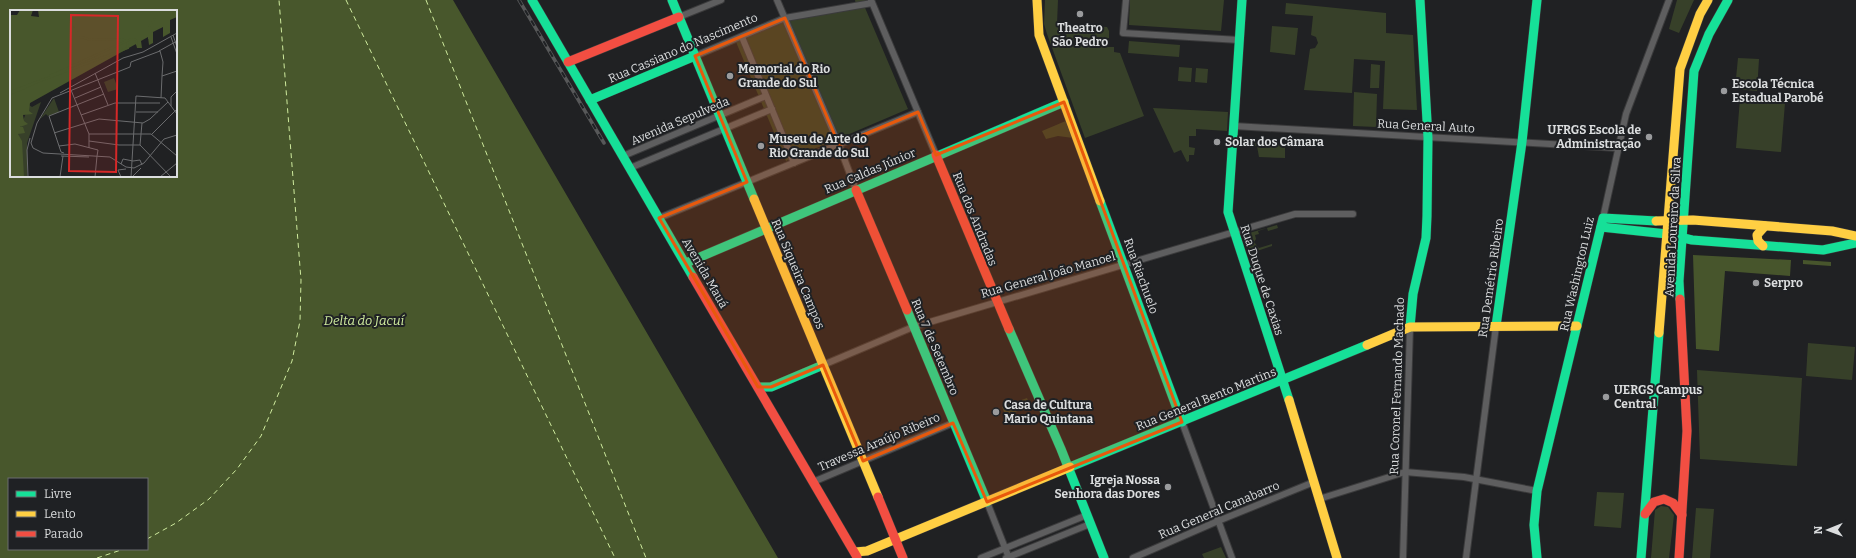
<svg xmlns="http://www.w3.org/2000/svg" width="1856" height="558" font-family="Bitter,serif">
<rect width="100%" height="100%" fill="#202123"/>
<g fill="#374029">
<path d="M855,0H873L863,3L908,109L786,161L736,42L775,25L785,18L856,5Z"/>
<path d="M1045,0H1058L1057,24L1107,27L1109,31V38H1103V47H1114V52L1120,53L1144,116L1085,138L1047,34L1044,24Z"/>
<path d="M1130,0H1224L1221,31L1129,25Z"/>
<path d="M1677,0H1694L1679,33L1669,29Z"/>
<path d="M1286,3L1386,13V33L1413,35L1417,110L1383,109L1385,61L1354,59L1352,93L1304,90L1310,49L1315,48L1318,43L1316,37L1311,35L1313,16L1285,14Z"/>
<path d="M1272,26L1298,28L1295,55L1270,52Z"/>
<path d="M1129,41L1180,45L1179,57L1128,53Z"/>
<path d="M1738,58L1759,59L1757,91L1735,89Z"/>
<path d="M1371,64L1380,65L1379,88H1370Z"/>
<path d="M1179,67L1192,68L1191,82L1178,81Z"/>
<path d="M1196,68L1208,69L1207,83L1195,82Z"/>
<path d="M1354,92L1377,94L1376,127L1353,126Z"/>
<path d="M1740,99L1785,103L1781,152L1736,148Z"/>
<path d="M1153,108L1228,112L1227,131L1196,129V136H1189V147L1195,148L1194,155H1189V161L1187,162L1181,150L1174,153Z"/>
<path d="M1068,120L1073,138L1058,136L1046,139L1042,131Z"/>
<path d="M1245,142L1285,145V158L1259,157L1257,146H1245Z"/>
<path d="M1277,225L1278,228L1268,231L1267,228L1258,231L1259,234L1255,235L1256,239L1254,242L1259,248L1272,244V246L1248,254L1242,235Z"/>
<path d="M1808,343L1855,347L1852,380L1806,376Z"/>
<path d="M1697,370L1802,378L1797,466L1700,459Z"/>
<path d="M1027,398L1030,406L1006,416L1002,407Z"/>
<path d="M1597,492L1624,493L1621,528L1594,526Z"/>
<path d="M1661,506L1668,507L1674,515L1669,558H1651L1655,510Z"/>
<path d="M1696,508L1714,509L1710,558H1692Z"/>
<path d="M1221,547L1226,558H1204L1202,554Z"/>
</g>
<g fill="#47552c">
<path d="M1693,255L1791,260L1790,276L1725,271L1719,351L1696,349Z"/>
<path d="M1803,260L1831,262V266L1803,264Z"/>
</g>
<path fill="#48572c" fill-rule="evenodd" d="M0,0H453L778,558H0ZM11,11H176V176H11ZM9,479H147V549H9Z"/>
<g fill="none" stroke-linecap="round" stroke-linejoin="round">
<g stroke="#cfeb9e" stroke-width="1" stroke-dasharray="5 4" stroke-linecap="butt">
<path d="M346,0L615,558"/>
<path d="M426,0L646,558"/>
<path d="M147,539L176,523L209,499L237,469L261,436L292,361L300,321L301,280L279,0"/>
<path d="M97,558L124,549"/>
</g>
<g stroke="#3b3b3c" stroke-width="8">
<g id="street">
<path d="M777,0L839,145L856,190"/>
<path d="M871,0L936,155"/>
<path d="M1126,0L1123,33L1239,40"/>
<path d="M679,17L721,0"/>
<path d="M742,37L794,163"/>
<path d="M695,56L785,18L872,3"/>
<path d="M1234,126L1618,148"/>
<path d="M623,156L766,96"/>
<path d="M630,168L772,109"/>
<path d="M659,218L918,112"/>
<path d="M1603,218L1626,114L1669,0"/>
<path d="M823,365L913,327L1295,214H1353"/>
<path d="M1182,422L1232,558"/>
<path d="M813,482L953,423"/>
<path d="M1319,499L1405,472L1464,477L1537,491"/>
<path d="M987,502L1009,558"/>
<path d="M981,558L1087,515"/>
<path d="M1006,558L1090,524"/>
<path d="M1133,558L1218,521L1314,482"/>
<path d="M1403,558L1410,327"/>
<path d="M1466,558L1496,326"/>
</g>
</g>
<g stroke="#3b3b3c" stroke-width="10">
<g id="fast">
<path d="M532,0L693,277"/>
<path d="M672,0L754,199"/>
<path d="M1242,0L1228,212L1289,400"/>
<path d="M590,100L695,56"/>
<path d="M1100,201L1182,422"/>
<path d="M1601,227L1667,234L1692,240L1823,250L1856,243"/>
<path d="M686,263L1064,102"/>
<path d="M1680,299L1679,281L1694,71L1709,34L1728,0"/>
<path d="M907,310L987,502"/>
<path d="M1496,326L1522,142L1537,0"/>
<path d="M1410,327L1413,294L1426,238L1427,216L1428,138L1420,0"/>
<path d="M1009,329L1061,449L1104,558"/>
<path d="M758,387H771L823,365"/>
<path d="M1070,467L1367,345"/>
<path d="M1537,558L1534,525L1537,491L1603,218L1656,221"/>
<path d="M1641,558L1659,333"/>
</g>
</g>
<g stroke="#3b3b3c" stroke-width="10">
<g id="slow">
<path d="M1037,0L1039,35L1100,201"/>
<path d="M754,199L878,497"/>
<path d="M1656,221L1693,220L1832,231L1856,236"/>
<path d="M1763,246L1758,241L1757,235L1765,226"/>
<path d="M1659,333L1680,69L1700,14L1708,0"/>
<path d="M1367,345L1410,327L1577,326"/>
<path d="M1289,400L1337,558"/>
<path d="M855,552L867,551L1070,467"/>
</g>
</g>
<g stroke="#3b3b3c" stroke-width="10">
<g id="jam">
<path d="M568,62L679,17"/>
<path d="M936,155L1009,329"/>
<path d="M856,190L907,310"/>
<path d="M693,277L857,557"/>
<path d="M878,497L903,558"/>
<path d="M1645,514L1654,502L1664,499L1673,503L1682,515"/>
<path d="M1679,558L1687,431L1680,299"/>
</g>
</g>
<use href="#street" stroke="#5e5e5f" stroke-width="6"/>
<use href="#fast" stroke="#16e098" stroke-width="9"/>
<use href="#slow" stroke="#ffcf43" stroke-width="9"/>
<use href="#jam" stroke="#f24e42" stroke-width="9"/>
<g stroke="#575859" stroke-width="3.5">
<path id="rail" d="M519,0L604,143"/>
</g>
<use href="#rail" stroke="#1f2124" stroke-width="2" stroke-dasharray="6" stroke-linecap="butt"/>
</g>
<path fill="#e8590c" fill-opacity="0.2" stroke="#e8590c" stroke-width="3" stroke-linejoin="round" d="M785,18L839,145L918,112L936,155L1064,102L1182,422L987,502L953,423L863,461L823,365L771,387H758L659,218L747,182L695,56Z"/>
<g fill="#9a9b9d" stroke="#1f2124" stroke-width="1.5">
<circle cx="1080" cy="14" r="4"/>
<circle cx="730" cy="76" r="4"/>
<circle cx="1724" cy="91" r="4"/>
<circle cx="1649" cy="137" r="4"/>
<circle cx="1217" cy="142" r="4"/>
<circle cx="761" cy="146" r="4"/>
<circle cx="1756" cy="283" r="4"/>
<circle cx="1606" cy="397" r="4"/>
<circle cx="996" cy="412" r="4"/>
<circle cx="1168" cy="487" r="4"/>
</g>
<g text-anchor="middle" stroke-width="4" stroke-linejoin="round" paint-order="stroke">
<g font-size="12" font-weight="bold" fill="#dbddde" stroke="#1f2124" text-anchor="start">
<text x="1080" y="32" text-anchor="middle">Theatro<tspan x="1080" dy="14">São Pedro</tspan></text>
<text x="738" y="73">Memorial do Rio<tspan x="738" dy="14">Grande do Sul</tspan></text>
<text x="1732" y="88">Escola Técnica<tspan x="1732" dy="14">Estadual Parobé</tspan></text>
<text x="1641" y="134" text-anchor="end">UFRGS Escola de<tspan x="1641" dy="14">Administração</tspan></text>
<text x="769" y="143">Museu de Arte do<tspan x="769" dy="14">Rio Grande do Sul</tspan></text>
<text x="1225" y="146">Solar dos Câmara</text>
<text x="1764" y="287">Serpro</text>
<text x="1614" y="394">UERGS Campus<tspan x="1614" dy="14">Central</tspan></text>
<text x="1004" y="409">Casa de Cultura<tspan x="1004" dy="14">Mario Quintana</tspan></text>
<text x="1160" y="484" text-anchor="end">Igreja Nossa<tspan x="1160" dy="14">Senhora das Dores</tspan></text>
</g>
<g font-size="12" fill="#dbddde" stroke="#1f2124">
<text transform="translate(683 48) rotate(-23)" y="4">Rua Cassiano do Nascimento</text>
<text transform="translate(680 121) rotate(-23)" y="4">Avenida Sepulveda</text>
<text transform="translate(1426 126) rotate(3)" y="4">Rua General Auto</text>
<text transform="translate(870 171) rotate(-23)" y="4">Rua Caldas Júnior</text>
<text transform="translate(975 219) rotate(68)" y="4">Rua dos Andradas</text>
<text transform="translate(1673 227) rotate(-87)" y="4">Avenida Loureiro da Silva</text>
<text transform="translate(705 273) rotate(60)" y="4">Avenida Mauá</text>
<text transform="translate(798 274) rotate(67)" y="4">Rua Siqueira Campos</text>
<text transform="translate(1577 274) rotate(-77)" y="4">Rua Washington Luiz</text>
<text transform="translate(1048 275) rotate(-16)" y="4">Rua General João Manoel</text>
<text transform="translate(1141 276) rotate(70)" y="4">Rua Riachuelo</text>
<text transform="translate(1491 278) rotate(-82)" y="4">Rua Demétrio Ribeiro</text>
<text transform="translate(1262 280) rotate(72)" y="4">Rua Duque de Caxias</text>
<text transform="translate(935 347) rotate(67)" y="4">Rua 7 de Setembro</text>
<text transform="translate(1397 386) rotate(-88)" y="4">Rua Coronel Fernando Machado</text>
<text transform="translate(1206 399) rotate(-22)" y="4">Rua General Bento Martins</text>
<text transform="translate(879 442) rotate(-23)" y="4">Travessa Araújo Ribeiro</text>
<text transform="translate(1219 510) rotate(-23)" y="4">Rua General Canabarro</text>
</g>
<g font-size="13" font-style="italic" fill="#cfeb9e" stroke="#1f2124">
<text x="364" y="325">Delta do Jacuí</text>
</g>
</g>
<g transform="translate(10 10)">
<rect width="167" height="167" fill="#202123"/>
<path d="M104,68L108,79L98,82L94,72ZM44,88L49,102L38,106L36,104L30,109ZM31,92L17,133V167H13L8,124L19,95L22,97Z" fill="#374029"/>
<path d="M10,0H23L21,6L29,7L28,0H167V7L160,10V23L153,27V17L143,22V33L139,35L138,27L131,31L132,38H127L126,34L20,93L19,101L23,104L13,105L14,111L18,114L10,117H13L15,123L8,124L12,131L14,167H0V5H7Z" fill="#48572c"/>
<path fill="none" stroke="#48572c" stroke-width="2" d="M139,29V17L150,0M40,66L121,29L126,30L127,35M0,82L118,38L117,32L112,29L81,30L71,27L62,17V0M0,84L23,74"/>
<path fill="none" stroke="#6b6c6e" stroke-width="1" d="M163,25L167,37M161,27L167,44M149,41L167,31M150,41L153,52L152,66M150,41L121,52L120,57L42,88L27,113L21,133L23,138L33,143L100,147L116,157L124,158L134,153L154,129L167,125M85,63L98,95M61,80L79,124V138M50,83L113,48L133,42L167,23M65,88L91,77M151,88L152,66L167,61M161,96V87L167,81M126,102H148M71,105L105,93H150M44,123L89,109L133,113L140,109L158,92M79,124H141L167,146M142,124L167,99M79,131L109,135H130M130,135L161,167M130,135L132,113M49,136L65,134L88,140L87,146M54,143L51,142L39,106L94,84M51,146L79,147M123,151L130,150L132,155M111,154L113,149L123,151M18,167L17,140L20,128M50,167L53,146M85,167L87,146M111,167L108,160L116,159M121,167L126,86L155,88L167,104M122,167L131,158M150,167L167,153"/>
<path fill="#d62828" fill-opacity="0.15" stroke="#d62828" stroke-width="2" d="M61,5L108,6L106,162L59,161Z"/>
<rect width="167" height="167" fill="none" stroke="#dbddde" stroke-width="2"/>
</g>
<rect x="8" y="478" width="140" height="72" fill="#1f2124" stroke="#6a6c6e"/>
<rect x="16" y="491" width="20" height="6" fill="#16e098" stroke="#6a6c6e"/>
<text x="44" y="498" font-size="12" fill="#dbddde">Livre</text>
<rect x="16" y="511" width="20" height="6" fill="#ffcf43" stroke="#6a6c6e"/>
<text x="44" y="518" font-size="12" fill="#dbddde">Lento</text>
<rect x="16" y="531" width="20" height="6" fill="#f24e42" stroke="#6a6c6e"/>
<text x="44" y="538" font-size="12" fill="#dbddde">Parado</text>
<g transform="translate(1828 530) rotate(269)" stroke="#1f2124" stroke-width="3" paint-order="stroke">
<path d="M0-3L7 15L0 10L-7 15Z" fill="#dbddde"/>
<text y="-6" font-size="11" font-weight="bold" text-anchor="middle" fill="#dbddde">N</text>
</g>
</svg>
